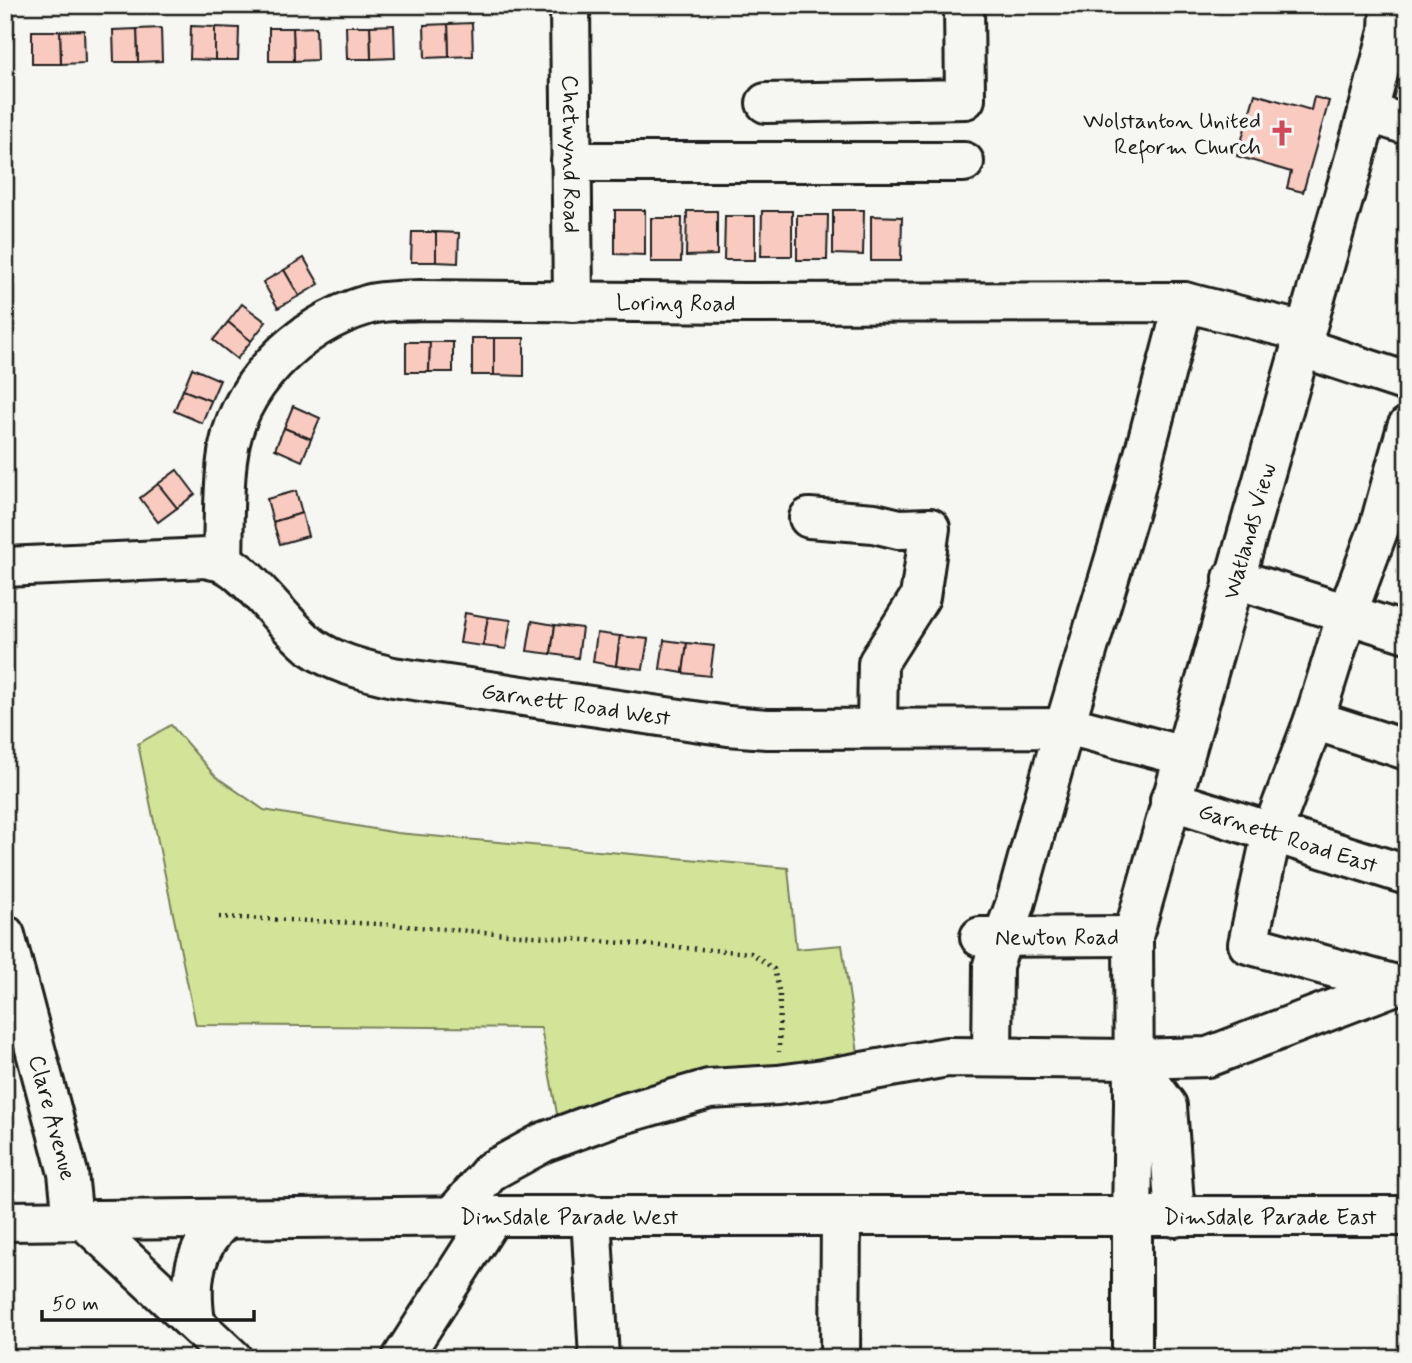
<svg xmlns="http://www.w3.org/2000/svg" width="1412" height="1363" font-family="Mynerve,sans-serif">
<rect width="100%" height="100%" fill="#f6f6f2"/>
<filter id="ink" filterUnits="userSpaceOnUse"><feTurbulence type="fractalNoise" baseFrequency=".0143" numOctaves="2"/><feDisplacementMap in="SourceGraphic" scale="14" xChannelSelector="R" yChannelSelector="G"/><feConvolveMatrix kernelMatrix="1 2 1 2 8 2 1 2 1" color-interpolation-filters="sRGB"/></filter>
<g filter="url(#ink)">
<path fill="#d3e498" stroke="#78805a" stroke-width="2" d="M171,725L215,776L264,810L397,833L788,868L796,949L842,945L859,1060L558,1119L541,1028L196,1025L138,744Z"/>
<g fill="#f9cabf" stroke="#1c1c1c" stroke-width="2">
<path d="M472,23L473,56L449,57L448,24Z"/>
<path d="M448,24L449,57L425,58L424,25Z"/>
<path d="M394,25L395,58L371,59L370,26Z"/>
<path d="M191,26L215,27V60L190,59Z"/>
<path d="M346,26H370L371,59H347Z"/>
<path d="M215,27L239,28L238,60H215Z"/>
<path d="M316,27L317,60L294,61L293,28Z"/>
<path d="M161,28L162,61L138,62L137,29Z"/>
<path d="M269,28H293L294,61H269Z"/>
<path d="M137,29L138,62H114L113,30Z"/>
<path d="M84,30L85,63L61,64L60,31Z"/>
<path d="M32,31H60L61,64H32Z"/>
<path d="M1255,94L1311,110L1314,97L1329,101L1303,192L1287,188L1291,172L1237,156Z"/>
<path d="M615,210H645V255L615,254Z"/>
<path d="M833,210H864L863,255L833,254Z"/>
<path d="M687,211H717V255L686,256Z"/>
<path d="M762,211H792V256H761Z"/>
<path d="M797,215H828L827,260H797Z"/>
<path d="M725,216H755V260H724Z"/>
<path d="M871,216L902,217L901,261H871Z"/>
<path d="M651,218H682L681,262H651Z"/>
<path d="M412,232H436V262H411Z"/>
<path d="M436,232L459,233L458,263L436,262Z"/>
<path d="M304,258L319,284L299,296L284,270Z"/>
<path d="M284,270L299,296L278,308L263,282Z"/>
<path d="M242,304L266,322L251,341L228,322Z"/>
<path d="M228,322L251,341L237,359L213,340Z"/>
<rect x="472" y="338" width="22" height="37"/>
<path d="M494,338H524V376L494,375Z"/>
<path d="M406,342H430L429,372H406Z"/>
<path d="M430,342H453V372H429Z"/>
<path d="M192,368L220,380L211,401L183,390Z"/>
<path d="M183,390L211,401L202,423L174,411Z"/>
<path d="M293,406L320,418L311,439L284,428Z"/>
<path d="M284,428L311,439L302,461L275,449Z"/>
<path d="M177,470L195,494L177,508L158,484Z"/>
<path d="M158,484L177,508L158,522L140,498Z"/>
<path d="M296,491L302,513L273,522L267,499Z"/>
<path d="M302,513L308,536L280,544L273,522Z"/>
<path d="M465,613L488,617L483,646L460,643Z"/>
<path d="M488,617L511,620L506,649L483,646Z"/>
<path d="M532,621L555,625L551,654L527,651Z"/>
<path d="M555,625L582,628L578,658L551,654Z"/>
<path d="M597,633L620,636L616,666L593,662Z"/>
<path d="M620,636L648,639L643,669L616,666Z"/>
<path d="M664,640L687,643L683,673L660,669Z"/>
<path d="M687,643L714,646L710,676L683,673Z"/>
</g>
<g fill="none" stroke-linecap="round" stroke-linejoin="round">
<g stroke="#1c1c1c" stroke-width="44">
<g id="minor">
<path id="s1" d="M570,5L573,302"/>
<path d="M766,103L965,99L964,5"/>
<path d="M1368,112L1407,125"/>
<path d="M571,162H964"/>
<path d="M1300,347L1407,382"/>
<path d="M809,518L874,523L899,529L930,528L920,597L878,663L877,727"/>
<path id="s2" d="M223,562C224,528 223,493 227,460C235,386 299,325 367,305C383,300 404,301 421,300L744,303L1184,302L1305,332"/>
<path id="s3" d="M5,567L206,558C211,560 217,560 222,562C248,571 285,627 312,647C336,664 365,670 393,677L728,726L767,729L1078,728L1184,756"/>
<path d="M1233,578L1407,633"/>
<path d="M1314,720L1407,750"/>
<path id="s4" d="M1170,800L1407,875"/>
<path id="s5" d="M5,935L68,1173L73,1220"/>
<path id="s6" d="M980,937L1133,936"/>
<path d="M1396,985L1248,944L1272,832L1314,720L1347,614L1379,528L1407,427"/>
<path d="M992,1057L993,965L1015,905L1064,728L1130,508L1184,302"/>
<path d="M591,1215L599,1358"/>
<path d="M453,1216L491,1171L544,1142L612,1117L709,1089L778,1085L823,1079L947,1057L1133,1059L1208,1057L1396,985H1407"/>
<path d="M84,1220L232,1358"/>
<path d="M195,1322C189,1280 193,1249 225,1219"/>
<path d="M402,1358L493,1216"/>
<path d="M840,1358L841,1217"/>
<path d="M1132,1358V1217"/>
</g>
</g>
<g stroke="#1c1c1c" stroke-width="44">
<g id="major">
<path d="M1133,1059L1167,1106L1175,1217"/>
<path id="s7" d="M1132,1217L1134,1104L1133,936L1368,112L1389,31L1390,5"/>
<path id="s8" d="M5,1221L493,1216H1407"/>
</g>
</g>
<path stroke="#1c1c1c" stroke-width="4.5" stroke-dasharray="2 5" stroke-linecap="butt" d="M219,917L380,924L751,953L774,969L780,994L779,1052"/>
<use href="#minor" stroke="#f6f6f2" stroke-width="38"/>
<use href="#major" stroke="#f6f6f2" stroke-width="38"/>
</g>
</g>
<defs>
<g id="church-bare" transform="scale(2.1)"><path d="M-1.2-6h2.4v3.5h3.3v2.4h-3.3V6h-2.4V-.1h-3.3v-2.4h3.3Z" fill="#d1495b" stroke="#f6f6f2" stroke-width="2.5" paint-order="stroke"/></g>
</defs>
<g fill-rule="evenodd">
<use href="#church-bare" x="1282" y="133"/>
</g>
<g text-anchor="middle" stroke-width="7" stroke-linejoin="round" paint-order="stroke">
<g font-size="23" fill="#1c1c1c" stroke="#f6f6f2" text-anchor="end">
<text x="1261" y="128">Wolstanton United<tspan x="1261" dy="26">Reform Church</tspan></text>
</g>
<g font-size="23" fill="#1c1c1c" stroke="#f6f6f2">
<text dy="8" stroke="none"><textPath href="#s1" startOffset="149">Chetwynd Road</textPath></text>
<text dy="8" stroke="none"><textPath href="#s2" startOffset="632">Loring Road</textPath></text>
<text dy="8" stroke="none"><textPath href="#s7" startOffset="702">Watlands View</textPath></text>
<text dy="8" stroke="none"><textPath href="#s3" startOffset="614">Garnett Road West</textPath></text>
<text dy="8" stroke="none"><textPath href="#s4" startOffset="124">Garnett Road East</textPath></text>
<text dy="8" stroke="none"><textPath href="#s6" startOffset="77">Newton Road</textPath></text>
<text dy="8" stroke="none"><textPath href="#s5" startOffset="189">Clare Avenue</textPath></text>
<text dy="8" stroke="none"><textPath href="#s8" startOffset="564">Dimsdale Parade West</textPath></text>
<text dy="8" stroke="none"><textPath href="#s8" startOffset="1265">Dimsdale Parade East</textPath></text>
</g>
</g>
<rect width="1412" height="1363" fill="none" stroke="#f6f6f2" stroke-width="28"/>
<rect x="14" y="14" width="1384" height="1335" fill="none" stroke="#1c1c1c" stroke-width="2.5" filter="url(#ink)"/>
<path d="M42 1310v10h212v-10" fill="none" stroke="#1c1c1c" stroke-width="3.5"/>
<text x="52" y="1310" font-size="21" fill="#1c1c1c" stroke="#f6f6f2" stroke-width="5" paint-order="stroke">50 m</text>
</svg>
